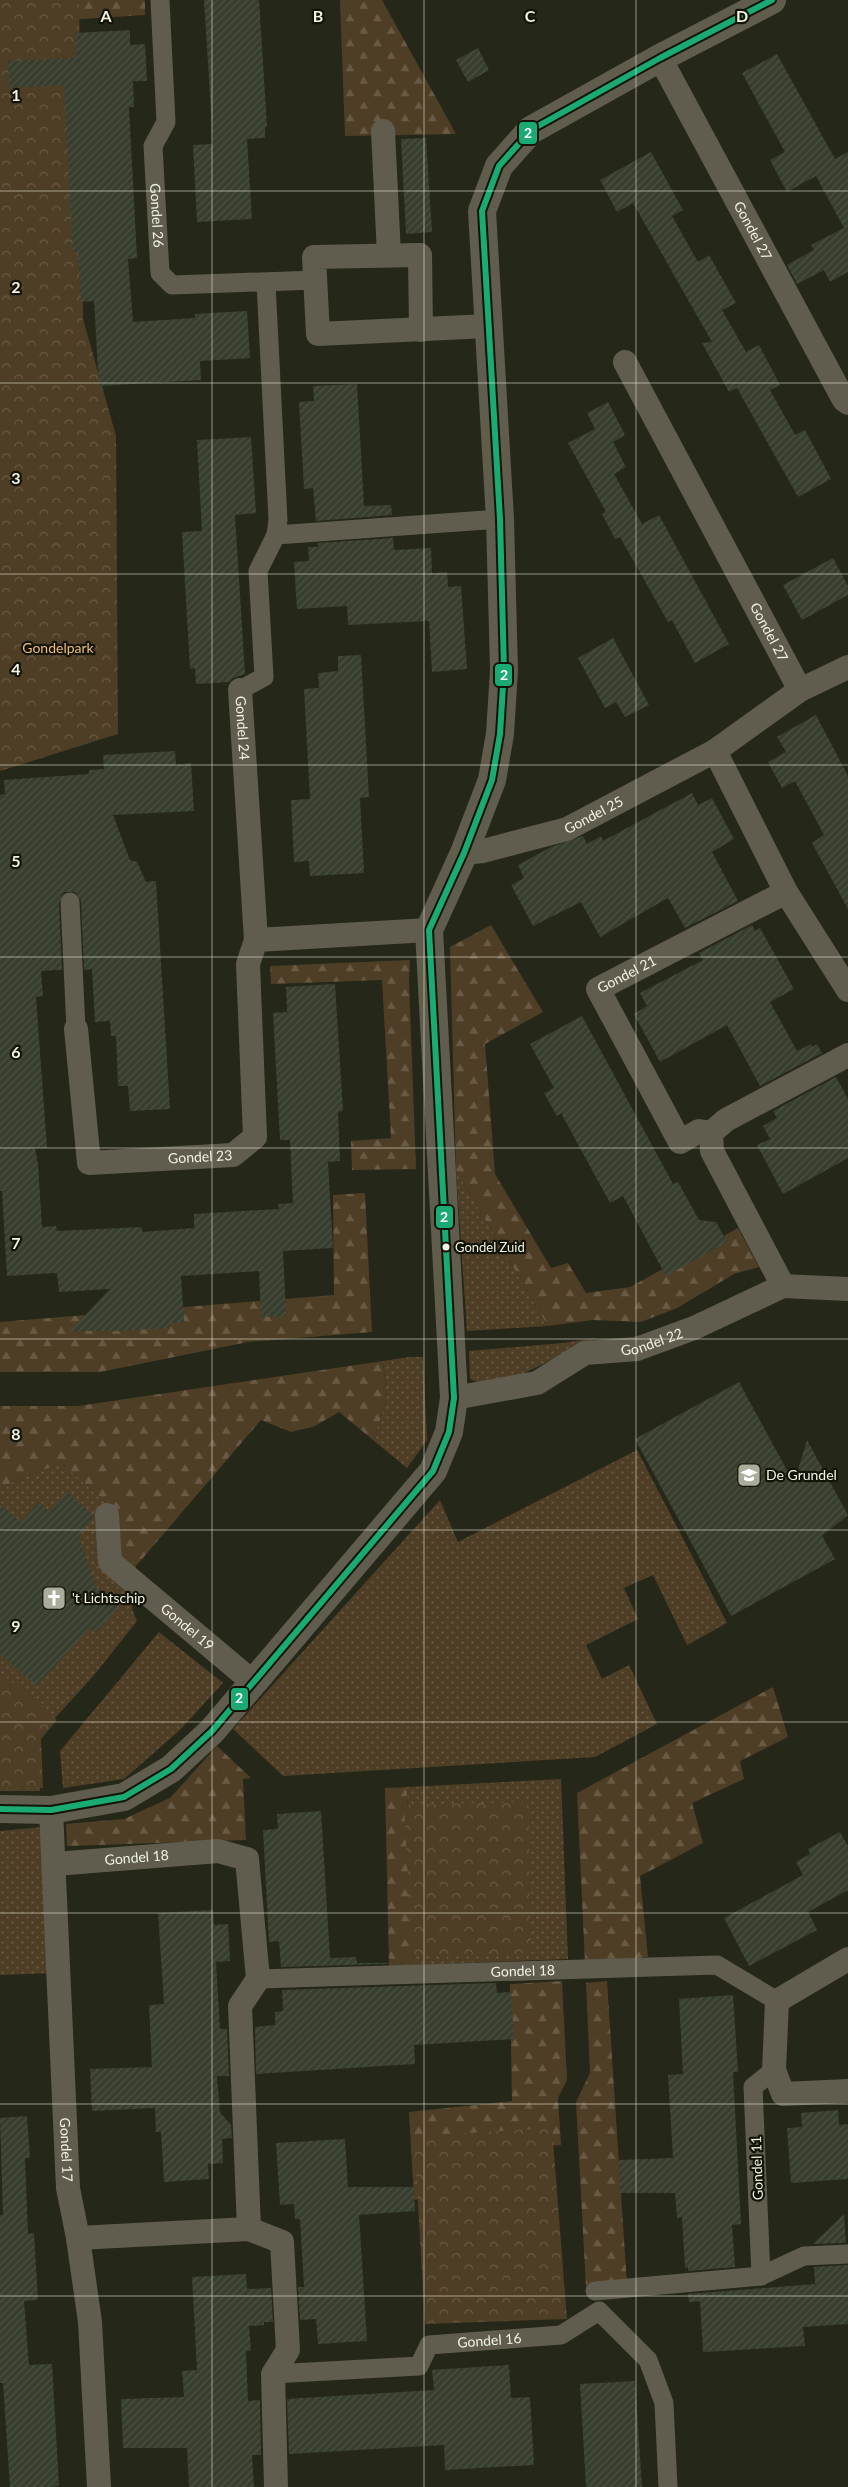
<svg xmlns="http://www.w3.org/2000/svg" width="848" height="2487" font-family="Lato,sans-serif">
<defs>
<pattern id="grass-dots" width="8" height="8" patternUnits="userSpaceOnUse" patternTransform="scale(1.25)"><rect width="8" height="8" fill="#4f3e26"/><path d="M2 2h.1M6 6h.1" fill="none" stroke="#695a45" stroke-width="1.8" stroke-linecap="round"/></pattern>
<pattern id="forest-firs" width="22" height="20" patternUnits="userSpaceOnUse" patternTransform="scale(1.25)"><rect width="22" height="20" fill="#4f3e26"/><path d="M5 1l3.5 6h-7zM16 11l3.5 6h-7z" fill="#695a45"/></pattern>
<pattern id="park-crowns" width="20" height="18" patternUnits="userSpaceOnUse" patternTransform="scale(1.25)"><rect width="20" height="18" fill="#4f3e26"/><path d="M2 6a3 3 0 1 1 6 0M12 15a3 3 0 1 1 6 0" fill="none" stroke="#695a45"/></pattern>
<pattern id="building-hatch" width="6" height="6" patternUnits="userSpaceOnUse" patternTransform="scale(1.25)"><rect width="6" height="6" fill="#383e2e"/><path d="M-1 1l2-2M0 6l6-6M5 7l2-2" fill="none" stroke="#4c5142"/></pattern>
</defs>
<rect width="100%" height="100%" fill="#252718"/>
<g fill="url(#grass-dots)">
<path d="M456,1170L548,1326L467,1331Z"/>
<path d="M596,1338C560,1354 527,1374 490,1388L470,1379L469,1351L563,1343Z"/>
<path d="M409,1357H423L427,1440L407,1468L373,1440L387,1399L383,1361Z"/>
<path d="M637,1450L727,1623L687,1645L653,1575L624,1588L638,1619L586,1645L602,1679L629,1665L657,1724L595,1757L283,1776L233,1729L440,1500L458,1542Z"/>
<path d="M62,1463L111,1507L105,1539L136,1566L132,1609L137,1621L95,1674L37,1738L40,1791H0V1490L14,1481Z"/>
<path d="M159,1632L223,1683L180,1730L124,1779L63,1788L60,1751Z"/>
<path d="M561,1779L568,1959L413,1965L407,1787Z"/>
<path d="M42,1827L51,1973L0,1975V1831Z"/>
</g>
<g fill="url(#forest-firs)">
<path d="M53,0H145V15L66,20Z"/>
<path d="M340,0H382L456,134L345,136Z"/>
<path d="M491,925L543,1012L485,1044L495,1174L551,1268L568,1263L586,1293L630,1287L738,1228L759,1267L734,1274L677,1308L641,1322L593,1320L548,1326L456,1170L450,947Z"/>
<path d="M410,960L409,981L416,1169L352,1170L351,1141L391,1138L382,980L271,984L270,966Z"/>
<path d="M365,1193L372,1332L248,1342L100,1372H0V1322L334,1295L333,1195Z"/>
<path d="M383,1361L387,1399L373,1440L339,1412L315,1426L291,1432L261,1420L136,1566L105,1539L111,1507L62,1463L14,1481L0,1490V1406H78Z"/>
<path d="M773,1687L788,1737L740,1761L744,1779L692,1803L703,1843L640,1876L648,1957L585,1963L577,1793Z"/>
<path d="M217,1746L251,1778L243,1779L246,1840L67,1846L66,1824L124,1819L170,1798Z"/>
<path d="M407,1787L413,1965L389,1966L385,1788Z"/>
<path d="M562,1981L567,2080L558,2098L561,2145L442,2154L445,2194L414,2200L409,2112L512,2101L510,1984Z"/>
<path d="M607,1981L627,2285L586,2287L576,2102L590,2073L586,1983Z"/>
</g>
<g fill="url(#park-crowns)">
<path d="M0,0H79L83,319L116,436L118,734L0,771Z"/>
<path d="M0,1672L57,1720L41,1739L43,1788H0Z"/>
<path d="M528,1802L531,1954L412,1956L404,1805Z"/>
<path d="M552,2128L567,2319L425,2324L414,2136Z"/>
</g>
<g fill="url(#building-hatch)">
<path d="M204,0H259L267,127H265V138L247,139L252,219L197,222L193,145L213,144Z"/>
<path d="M130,30V45L145,44L147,81H133L134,107H129L137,258L128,259L133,322L195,318V314L210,313L247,311L250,358L200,361L201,380L99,386L94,301L81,302L78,252H73L64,85L9,88L8,61L76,58L75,33Z"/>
<path d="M478,48L489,70L468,82L456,60Z"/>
<path d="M777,54L835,159L848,152V272L830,282L824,270L797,284L787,265L814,250L811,245L844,228L816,176L787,192L770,160L785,152L742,73Z"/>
<path d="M426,138L432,232L406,234L401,139Z"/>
<path d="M651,152L683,210L672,216L698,262L709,255L736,303L722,310L746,352L759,345L780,385L770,390L795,435L805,430L831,479L798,497L737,388L729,392L702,343L712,342L633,203L617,212L600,180Z"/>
<path d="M357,384L364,506L391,505L392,515L316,521L313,488L304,489L299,402L314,401L313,386Z"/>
<path d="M608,402L625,435L613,442L626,467L614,474L642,524L659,515L729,644L695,663L672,620L668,622L620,537L615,539L602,514L606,512L568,443L595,429L587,413Z"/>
<path d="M251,437L256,513L235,515L245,674L233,678L229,682L196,684L195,668L190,669L182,532L202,531L197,440Z"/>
<path d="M393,538L394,550L431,548L432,573L447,572L448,587L461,586L467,669L432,672L429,621L348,625L347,606L297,609L294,562L309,561L308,547H318V543Z"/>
<path d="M833,558L848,586V595L802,620L783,585Z"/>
<path d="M613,638L649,705L625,717L616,702L605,708L578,658Z"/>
<path d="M361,655L369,797L360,798L364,873L310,876L309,861L294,862L291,800L310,799L304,689L319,688L318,673L338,671V656Z"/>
<path d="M816,715L848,776V909L812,843L824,835L795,781L782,788L768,762L786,752L777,737Z"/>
<path d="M175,751L176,765L191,763L194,811L113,815L130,860L137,862L146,882L156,881L170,1109L130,1111L128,1086H118L116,1036H111L110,1021L95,1022L92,969L84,970L81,901L75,892H64L59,903L62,970L41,971L43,996L36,997L47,1148H35L38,1164L42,1227L56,1226L57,1231L142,1227V1232L194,1228V1214L279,1209L278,1204L293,1203L290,1140H280L273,1013L287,1012L286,987L335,984L343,1111L338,1112L340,1161L328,1162L333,1248L283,1251L286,1316L261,1317L259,1271L181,1276L184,1322L169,1323V1328L120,1331H70L110,1289L59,1292L57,1273L7,1276L2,1191H0V795L5,794L4,780L89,774V770L104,769L103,755Z"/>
<path d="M692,793L698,805L712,798L734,839L712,852L738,901L685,928L668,898L600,937L581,902L533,926L511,885L524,878L518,865L551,847L583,836L587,844L601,836L603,841Z"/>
<path d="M752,925L755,931L760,928L794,989L770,1002L797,1051L811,1044L812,1047L817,1044L822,1053L760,1086L727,1025L660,1062L634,1014L647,1006L640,993L703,960L699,953Z"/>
<path d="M582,1016L673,1184L678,1182L699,1220L716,1222L727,1242L666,1276L623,1196L610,1203L561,1113L557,1116L544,1093L554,1088L530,1044Z"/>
<path d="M836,1077L848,1099V1158L783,1194L757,1145L770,1139L763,1126L777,1118L773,1111Z"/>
<path d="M739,1382L794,1483L807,1440L848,1515L822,1536L835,1559L731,1616L635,1439Z"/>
<path d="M67,1492L93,1515V1518L79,1536L97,1588L118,1607L96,1633L90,1627L37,1686L0,1654V1504L21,1522L38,1502L50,1512Z"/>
<path d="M321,1811L330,1958L356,1957L357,1963H415L281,1967L279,1941L269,1942L263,1830L278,1829L277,1814Z"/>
<path d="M840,1832L848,1846V1890L808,1912L817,1930L749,1966L724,1918L803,1875L796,1862L810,1854L808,1849Z"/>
<path d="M213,1910L214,1925L228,1924L230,1961L216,1962L220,2029H227L229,2076H217L220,2112L231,2125L232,2138L222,2139L223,2163L208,2164L209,2179L164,2182L161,2132H156L155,2108L92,2111L90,2069L152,2067L149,2005L164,2004L158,1913Z"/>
<path d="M496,1983L497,1993L511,1992L514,2039L414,2045L415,2064L256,2074L255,2027L275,2025V2012L283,2011L282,1990Z"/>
<path d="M733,1995L738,2072H733L741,2224L732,2225L735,2267L688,2271V2267L685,2268L682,2217L677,2218L675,2193H620L619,2160L673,2158L668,2075L683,2074L679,1999Z"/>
<path d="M838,2110L839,2125L848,2124V2179L791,2183L787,2128L802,2127L801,2113Z"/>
<path d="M27,2116L30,2158H25L28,2234L34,2233L38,2300L24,2301L29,2365L52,2364L59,2485L53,2487H10L3,2383H0V2215H3L0,2118Z"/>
<path d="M345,2139L348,2187H414L415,2211L359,2215L367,2341L318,2344L316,2319L300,2320L298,2287H304L300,2219H295L294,2204L280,2205L276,2143Z"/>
<path d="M844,2214L846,2243L813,2244Z"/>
<path d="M848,2265V2324L803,2327L805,2346L703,2352L700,2301L689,2302L688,2294L815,2284L814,2267Z"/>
<path d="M246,2274L247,2289L271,2288L273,2322H264V2325L249,2326L251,2351H246L248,2401L260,2400L261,2455H252L254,2487H189L187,2448H123L121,2399L184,2397L182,2371L197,2370L192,2277Z"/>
<path d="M509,2365L511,2398L530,2397L534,2465L445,2470L444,2445L289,2454L287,2399L434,2390L432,2370Z"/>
<path d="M635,2381L642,2487H586L580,2384Z"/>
</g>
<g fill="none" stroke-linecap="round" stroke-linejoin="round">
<g stroke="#605d4e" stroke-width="19">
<path id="s1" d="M160,0L166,122L153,146L160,273L172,285L316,280"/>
<path d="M276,535L500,519"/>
<path d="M240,690L264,677L258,571L276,535L278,520L266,283"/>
<path d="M70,902L76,1029"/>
<path id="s2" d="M258,1979L717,1965L777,2001"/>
<path d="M761,2276L753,2087L774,2070"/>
<path d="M595,2291L761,2276L804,2256L848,2254"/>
<path id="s3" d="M273,2374L419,2366L429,2345L561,2335L599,2311L648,2360L664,2403L668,2487"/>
</g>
<g stroke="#605d4e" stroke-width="24">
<path id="s4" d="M660,58L844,400L848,403"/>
<path d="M383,131L389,255"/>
<path d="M421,330L420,255L314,257L318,334L488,326"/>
<path id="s5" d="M625,362L800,690"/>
<path id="s6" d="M240,690L256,940"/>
<path d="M715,751L786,892L848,990"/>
<path id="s7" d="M464,853L483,851L567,829L715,751L800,690L848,667"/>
<path id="s8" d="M76,1029L89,1163L233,1155L255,1137L248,964L256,940L429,930"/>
<path id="s9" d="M711,1133L699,1131L680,1142L598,989L786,892"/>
<path d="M783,1286L712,1151L711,1133L726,1120L848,1055"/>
<path id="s10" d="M454,1398L537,1383L585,1353L637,1349L694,1328L783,1286L848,1289"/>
<path id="s11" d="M107,1515L110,1562L254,1683"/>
<path id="s12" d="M51,1810L68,2188L78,2238L90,2322L99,2487"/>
<path id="s13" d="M55,1864L218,1851L247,1859L258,1979L240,2006L249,2229"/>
<path d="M848,1959L777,2001L774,2070L783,2094L848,2091"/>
<path d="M78,2238L249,2229L282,2242L288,2350L273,2374L276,2487"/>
</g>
<path stroke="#605d4e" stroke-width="28" d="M0,1809L51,1810L124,1797L171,1769L212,1731L433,1471L449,1432L454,1398L429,930L464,853L492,780L500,734L504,670L500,519L482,211L499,166L531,130L660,58L772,0"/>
<g stroke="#131408" stroke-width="10">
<path id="bus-1" d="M0,1809L51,1810L124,1797L171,1769L212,1731L433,1471L449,1432L454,1398L429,930L464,853L492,780L500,734L504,670L500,519L482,211L499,166L531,130L660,58L772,0"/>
</g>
<use href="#bus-1" stroke="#1aab75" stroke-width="6"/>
</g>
<path fill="none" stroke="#f1f3e3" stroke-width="1" stroke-opacity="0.55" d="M212,0V2487M424,0V2487M636,0V2487M0,191H848M0,383H848M0,574H848M0,765H848M0,957H848M0,1148H848M0,1339H848M0,1530H848M0,1722H848M0,1913H848M0,2104H848M0,2296H848"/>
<defs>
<g id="school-square" transform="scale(1.25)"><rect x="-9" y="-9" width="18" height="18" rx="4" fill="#aaac9c" stroke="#131408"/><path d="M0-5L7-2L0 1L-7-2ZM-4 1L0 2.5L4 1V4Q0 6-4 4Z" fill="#fff"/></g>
<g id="church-square" transform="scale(1.25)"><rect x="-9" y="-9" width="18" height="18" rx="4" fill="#aaac9c" stroke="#131408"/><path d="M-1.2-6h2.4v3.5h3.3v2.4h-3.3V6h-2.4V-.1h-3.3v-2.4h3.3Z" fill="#fff"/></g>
</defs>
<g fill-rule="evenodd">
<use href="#school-square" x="749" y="1475"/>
<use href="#church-square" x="54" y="1598"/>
</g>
<circle fill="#f1f3e3" stroke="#131408" stroke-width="2" cx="446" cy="1247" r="4.5"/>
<g text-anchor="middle" stroke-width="4.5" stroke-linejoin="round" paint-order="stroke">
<g font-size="13" fill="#f1f3e3" stroke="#131408" text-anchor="start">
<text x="455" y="1252">Gondel Zuid</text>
</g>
<g font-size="14" fill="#f1f3e3" stroke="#131408">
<text dy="5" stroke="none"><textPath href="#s1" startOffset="219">Gondel 26</textPath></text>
<text dy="5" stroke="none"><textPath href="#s4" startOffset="196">Gondel 27</textPath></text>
<text dy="5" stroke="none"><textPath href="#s5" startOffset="306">Gondel 27</textPath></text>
<text dy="5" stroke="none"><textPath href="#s6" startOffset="38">Gondel 24</textPath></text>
<text dy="5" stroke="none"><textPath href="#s7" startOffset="136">Gondel 25</textPath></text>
<text dy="5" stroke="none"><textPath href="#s9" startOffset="240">Gondel 21</textPath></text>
<text dy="5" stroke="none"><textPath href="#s8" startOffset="246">Gondel 23</textPath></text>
<text dy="5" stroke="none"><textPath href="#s10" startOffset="209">Gondel 22</textPath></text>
<text dy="5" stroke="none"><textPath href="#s11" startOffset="148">Gondel 19</textPath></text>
<text dy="5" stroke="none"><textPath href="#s13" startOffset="82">Gondel 18</textPath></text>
<text dy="5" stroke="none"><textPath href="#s2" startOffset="265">Gondel 18</textPath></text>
<text dy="5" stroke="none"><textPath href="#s12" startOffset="340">Gondel 17</textPath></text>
<text transform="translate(757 2168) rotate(-92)" y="5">Gondel 11</text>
<text dy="5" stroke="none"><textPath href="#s3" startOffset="230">Gondel 16</textPath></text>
</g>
<g font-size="14" fill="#f0bc77" stroke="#131408">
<text x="58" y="653">Gondelpark</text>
</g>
<g font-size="14" fill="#f1f3e3" stroke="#131408" text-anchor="start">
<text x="766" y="1480">De Grundel</text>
<text x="72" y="1603">'t Lichtschip</text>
</g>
</g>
<g font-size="16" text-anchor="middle" font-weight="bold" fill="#f1f3e3" stroke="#131408" stroke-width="4.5" stroke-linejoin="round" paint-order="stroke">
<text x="106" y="22">A</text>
<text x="318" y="22">B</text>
<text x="530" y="22">C</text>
<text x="742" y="22">D</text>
<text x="16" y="101">1</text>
<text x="16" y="293">2</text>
<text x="16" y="484">3</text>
<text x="16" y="675">4</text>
<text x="16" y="867">5</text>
<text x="16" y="1058">6</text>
<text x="16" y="1249">7</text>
<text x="16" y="1440">8</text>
<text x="16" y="1632">9</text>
</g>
<g stroke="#131408" stroke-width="2">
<rect x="518" y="121" width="20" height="24" rx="5" fill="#1aab75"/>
<rect x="494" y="663" width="19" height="24" rx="5" fill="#1aab75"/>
<rect x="435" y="1205" width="19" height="24" rx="5" fill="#1aab75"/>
<rect x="230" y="1687" width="19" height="24" rx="5" fill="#1aab75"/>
</g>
<g font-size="14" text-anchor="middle" font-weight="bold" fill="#fff">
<text x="528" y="138">2</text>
<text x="504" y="680">2</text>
<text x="444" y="1222">2</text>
<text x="239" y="1703">2</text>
</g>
</svg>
